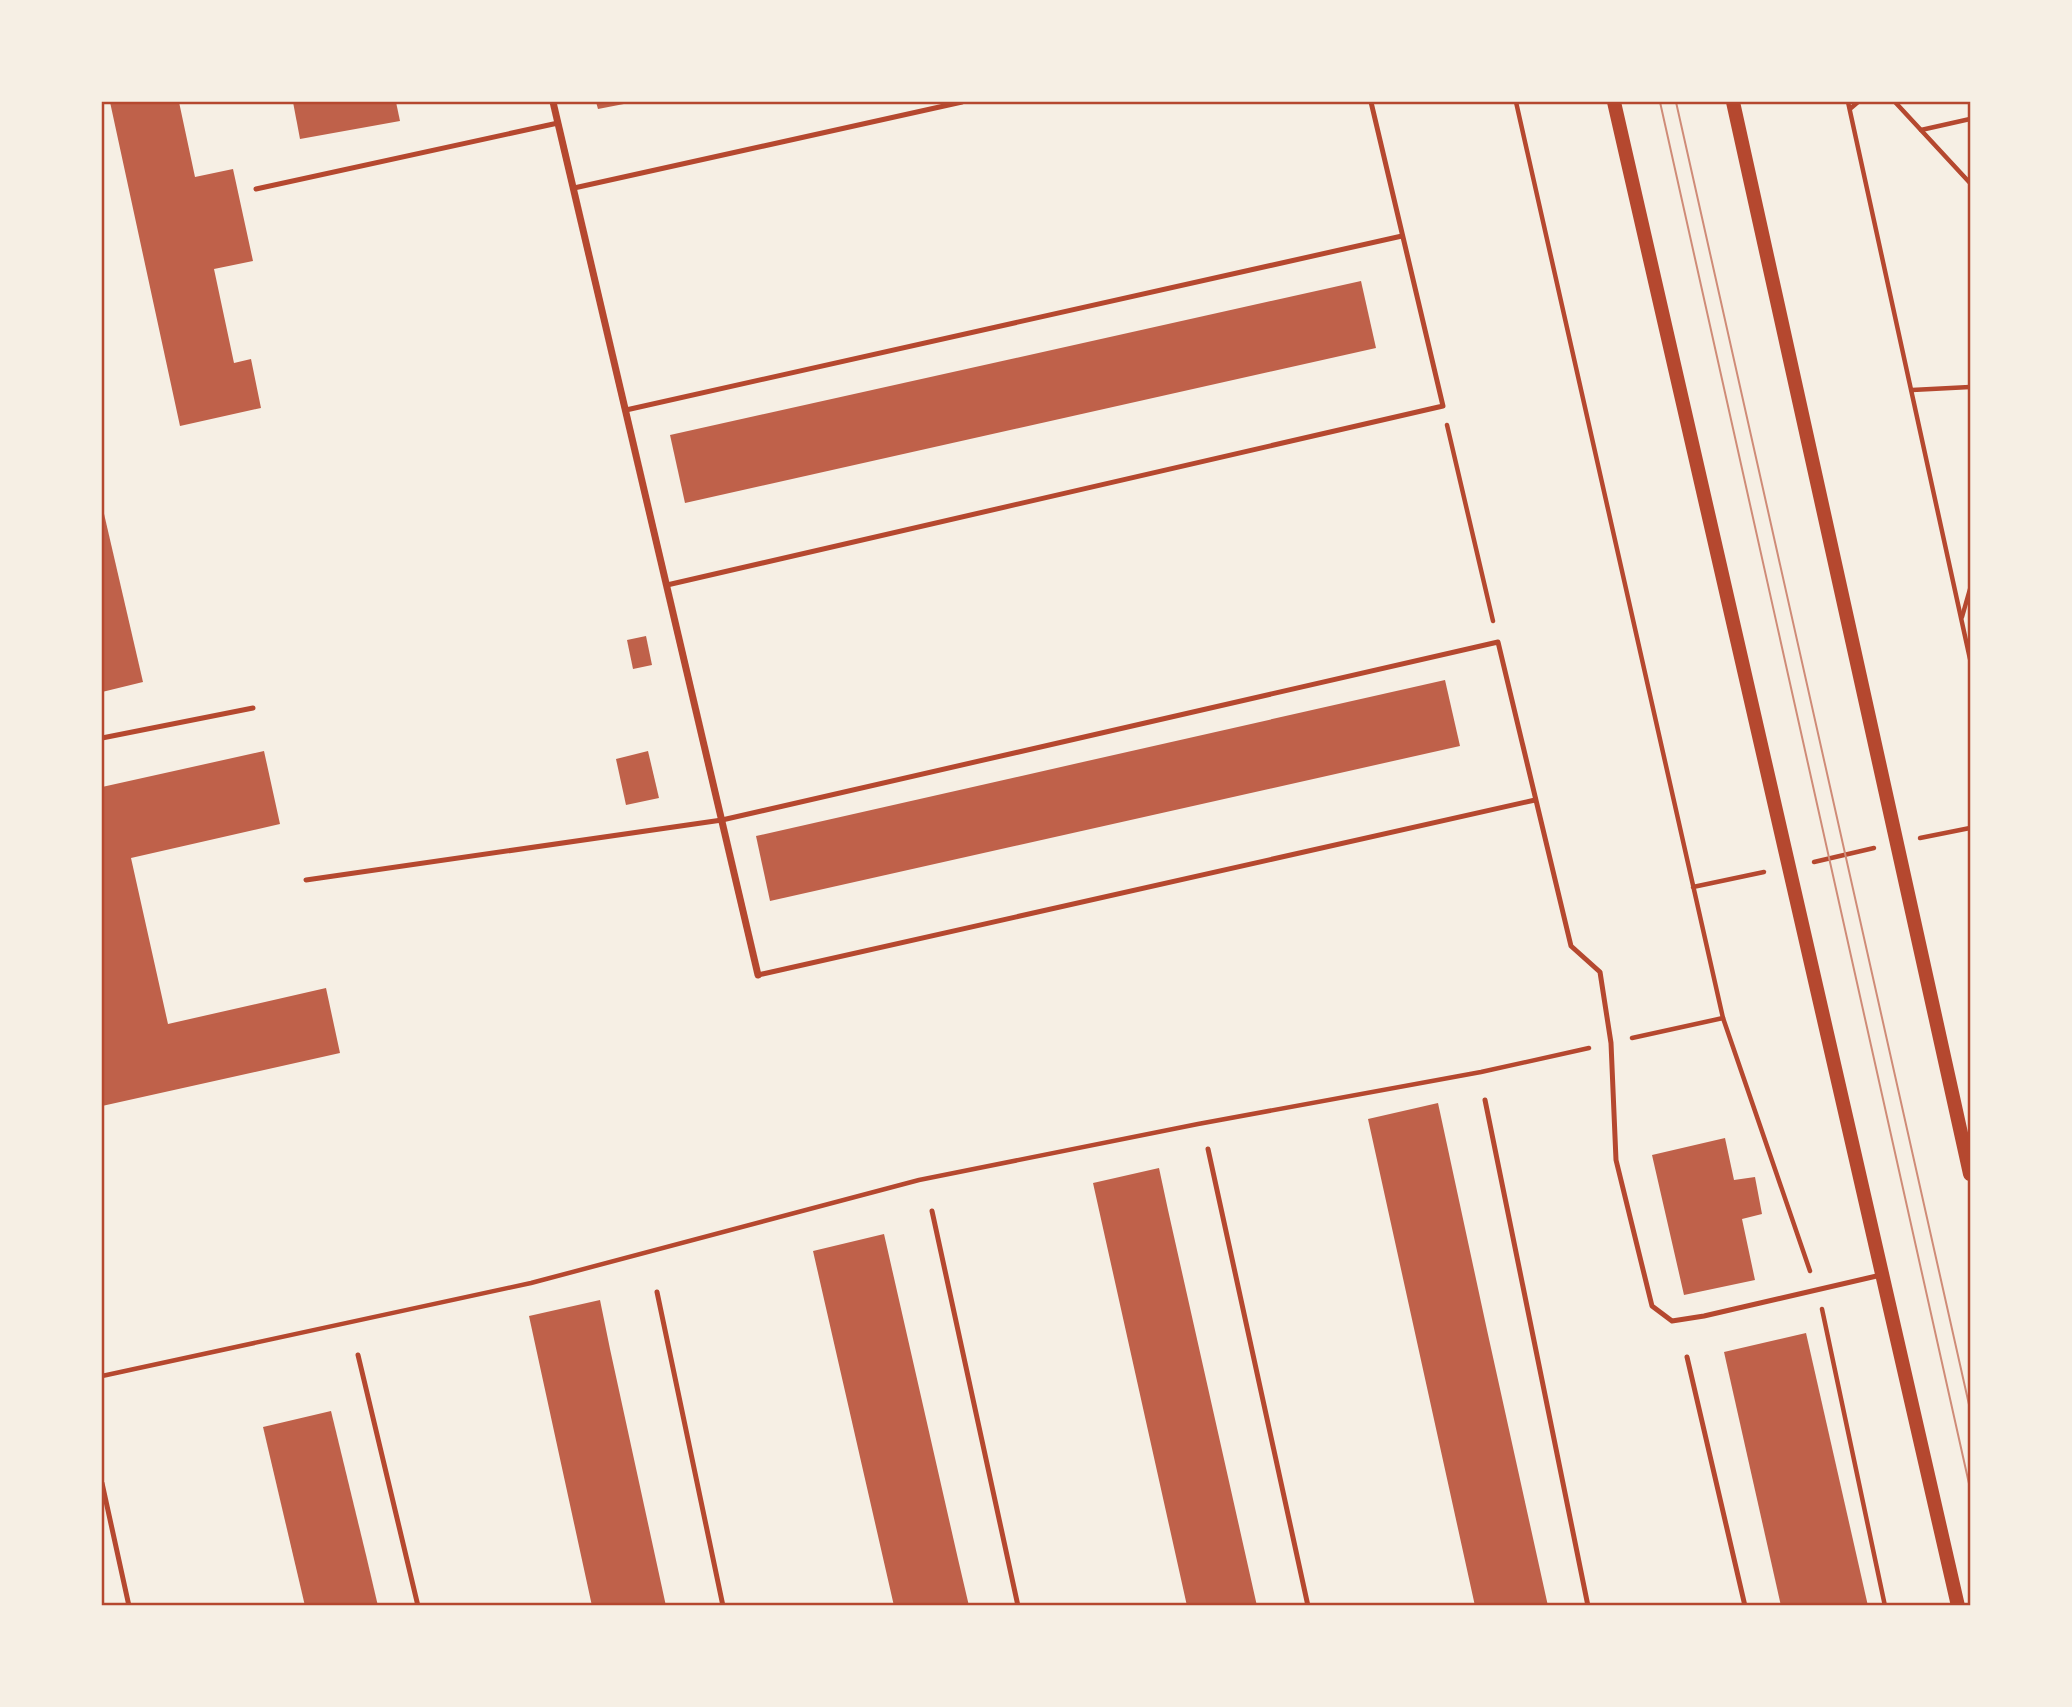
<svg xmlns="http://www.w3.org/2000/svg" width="2072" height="1707" font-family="Helvetica,sans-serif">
<rect width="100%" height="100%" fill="#f6efe4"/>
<g fill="#bf614a">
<path d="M110,102H179L195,177L233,169L253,261L214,269L234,363L251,359L261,408L180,426Z"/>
<path d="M293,102H396L400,121L300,139Z"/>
<path d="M596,102H628L629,103L598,109Z"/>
<path d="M1361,281L1376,348L685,503L670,435Z"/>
<path d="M102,505L143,682L102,692Z"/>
<path d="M646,636L652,665L633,669L627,640Z"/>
<path d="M1445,680L1460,746L770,901L756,836Z"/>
<path d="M264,751L280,824L131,858L168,1024L326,988L340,1053L102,1106V787Z"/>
<path d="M648,751L659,798L626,805L616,759Z"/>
<path d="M1438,1103L1487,1330L1548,1606H1475L1368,1119Z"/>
<path d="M1725,1138L1734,1180L1755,1177L1762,1214L1742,1219L1755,1280L1684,1295L1652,1155Z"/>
<path d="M1159,1168L1168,1210L1257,1606H1187L1093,1183Z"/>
<path d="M884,1234L958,1559L969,1606H894L813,1251Z"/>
<path d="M600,1300L610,1349L666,1606H592L529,1316Z"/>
<path d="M1806,1333L1868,1606H1781L1724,1352Z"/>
<path d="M331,1411L366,1555L378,1606H305L263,1427Z"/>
</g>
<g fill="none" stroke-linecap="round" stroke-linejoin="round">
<g stroke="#b5482f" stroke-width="4.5">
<path d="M1516,102L1723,1018L1810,1271"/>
<path d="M1848,102L1970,659"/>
<path d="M1895,102L1970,183"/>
<path d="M1851,108L1858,102"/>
<path d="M1921,130L1970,119"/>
<path d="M1912,390L1970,387"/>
<path d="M1447,425L1493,621"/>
<path d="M1962,617L1970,589"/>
<path d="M1920,838L1970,828"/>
<path d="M1814,862L1874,848"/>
<path d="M1693,887L1764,872"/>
<path d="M1632,1038L1723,1018"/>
<path d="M1822,1309L1885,1606"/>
<path d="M102,1376L531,1283L919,1180L1198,1124L1481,1072L1589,1048"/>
</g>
<g stroke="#b5482f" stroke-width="5">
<path d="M574,188L962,102"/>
<path d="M256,189L558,123"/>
<path d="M626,410L1402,236"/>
<path d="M667,585L1443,406L1371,102"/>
<path d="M102,738L253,708"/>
<path d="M306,880L722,820L1498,642L1571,946L1600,972L1611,1043L1616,1160L1652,1306L1672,1321L1704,1316L1881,1275"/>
<path d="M758,975L1535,800"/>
<path d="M1485,1100L1588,1606"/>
<path d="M1208,1149L1308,1606"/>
<path d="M932,1211L1018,1606"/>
<path d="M657,1292L723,1606"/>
<path d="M358,1355L418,1606"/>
<path d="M1687,1357L1745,1606"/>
<path d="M102,1483L129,1606"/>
</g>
<path stroke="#b5482f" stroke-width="7" d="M553,102L758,975"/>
<g stroke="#b5482f" stroke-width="14">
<path d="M1614,102L1958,1606"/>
<path d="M1733,102L1970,1174"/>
</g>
<g stroke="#cf8b77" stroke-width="2">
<path d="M1660,102L1970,1488"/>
<path d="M1676,102L1970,1409"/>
</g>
</g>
<rect width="2072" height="1707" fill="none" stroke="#f6efe4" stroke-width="206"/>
<rect x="103" y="103" width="1866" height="1501" fill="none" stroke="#b5482f" stroke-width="2.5"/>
</svg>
